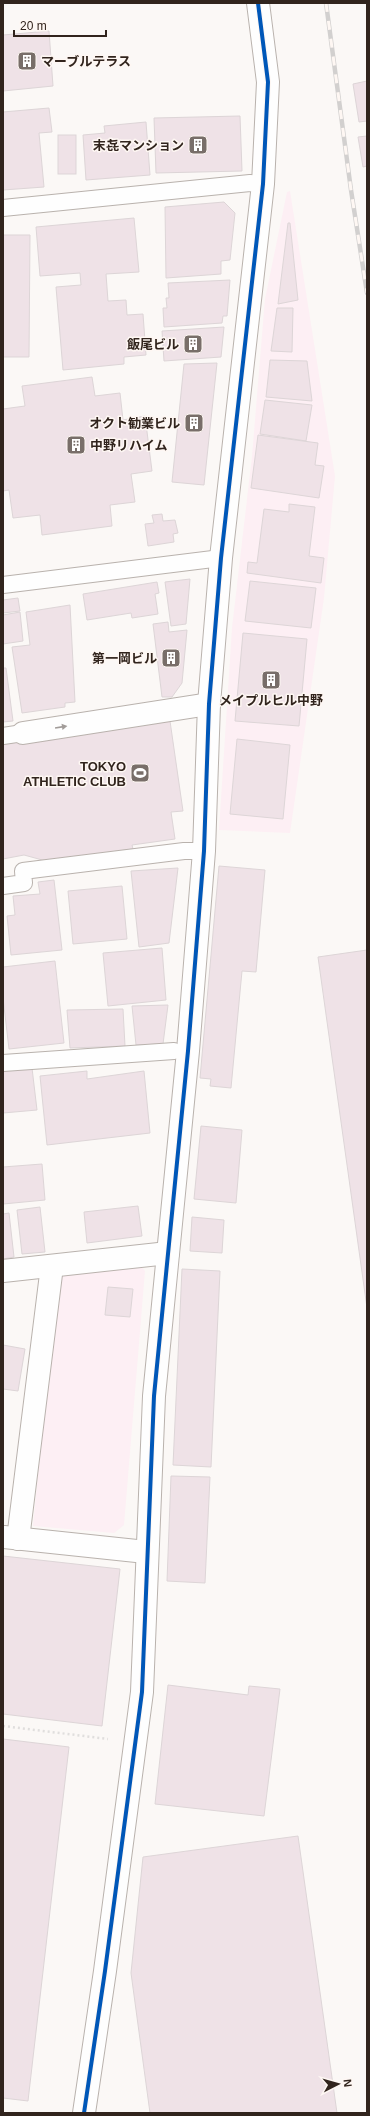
<svg xmlns="http://www.w3.org/2000/svg" width="370" height="2116" font-family="Arial,'Noto Sans JP',sans-serif">
<rect width="100%" height="100%" fill="#fbf8f6"/>
<g fill="#fdeff4">
<path d="M290,191L335,476L324,598L290,833L219,830L232,628L252,456L265,299L287,192Z"/>
<path d="M137,1262L145,1271L124,1525L114,1533L33,1526L57,1278L64,1271Z"/>
</g>
<g fill="#efe2e7" stroke="#ddd5d7">
<path d="M49,31L53,86L3,91V35Z"/>
<path d="M367,81V121L359,122L353,84Z"/>
<path d="M49,108L52,132L39,133L44,187L3,190V112Z"/>
<path d="M240,116L242,171L156,173L154,118Z"/>
<path d="M146,122L150,175L86,180L83,135L105,133L104,126Z"/>
<rect x="58" y="135" width="18" height="39"/>
<path d="M367,136V166L363,167L358,137Z"/>
<path d="M224,202L235,213L230,260L221,261V274L166,278L165,207Z"/>
<path d="M134,218L139,272L106,274L108,301L126,300L127,315L143,314L146,355L124,357V364L63,370L56,287L81,285L80,273L40,276L36,227Z"/>
<path d="M288,223H290L298,300L278,304Z"/>
<path d="M3,235H30L29,357H3Z"/>
<path d="M230,280L227,316H223L222,323L164,327L163,308H167L166,298H169L168,283Z"/>
<path d="M277,308H293L292,352L271,351Z"/>
<path d="M224,327L221,357L164,361L162,331Z"/>
<path d="M270,360L307,361L312,401L266,397Z"/>
<path d="M217,363L204,485L172,482L184,364Z"/>
<path d="M92,377L95,396L120,393L123,420L145,416L152,471L131,474L135,502L110,505L112,526L42,535L40,515L13,518L9,490L3,491V409L25,406L22,386Z"/>
<path d="M265,400L312,405L306,441L260,434Z"/>
<path d="M258,435L318,443L315,465L324,466L319,498L251,488Z"/>
<path d="M289,504L315,507L309,556L324,558L321,583L247,573L248,562L257,563L264,509L289,512Z"/>
<path d="M162,514L163,521L175,520L178,533L173,534L174,542L148,546L145,524L154,523L152,515Z"/>
<path d="M190,579L186,624L171,626L165,582Z"/>
<path d="M250,581L316,588L311,628L245,621Z"/>
<path d="M157,582L159,593L155,594L158,614L132,618L131,613L87,620L83,594Z"/>
<path d="M18,598L20,611L3,613V600Z"/>
<path d="M70,605L75,702L65,703V707L22,713L12,647L30,645L26,612Z"/>
<path d="M20,612L23,641L3,644V615Z"/>
<path d="M168,622L169,632L187,630L182,683L172,697H162L153,624Z"/>
<path d="M243,633L307,639L299,726L235,721Z"/>
<path d="M3,668H6L13,721L3,722Z"/>
<path d="M170,721L183,811L171,812L175,839L132,845L133,849L46,861L24,855L3,859V744Z"/>
<path d="M237,739L290,745L283,819L230,814Z"/>
<path d="M219,866L265,870L256,972L242,971L231,1088L210,1086L211,1079L200,1078Z"/>
<path d="M178,868L169,943L139,947L131,871Z"/>
<path d="M54,880L62,950L11,955L7,916L15,915L13,896L40,894L38,882Z"/>
<path d="M122,886L127,939L73,944L68,891Z"/>
<path d="M162,948L166,1000L108,1006L103,953Z"/>
<path d="M367,950V1308L318,957Z"/>
<path d="M55,961L64,1043L9,1049L3,998V967Z"/>
<path d="M168,1005L163,1044L136,1045L132,1006Z"/>
<path d="M123,1009L125,1046L70,1048L67,1010Z"/>
<path d="M32,1068L37,1110L3,1113V1071Z"/>
<path d="M87,1071V1079L144,1071L150,1133L47,1145L40,1076Z"/>
<path d="M201,1126L242,1130L236,1203L194,1199Z"/>
<path d="M42,1164L45,1200L3,1204V1167Z"/>
<path d="M138,1206L142,1236L87,1243L84,1212Z"/>
<path d="M40,1207L45,1252L22,1254L17,1210Z"/>
<path d="M9,1213L14,1257L3,1259V1214Z"/>
<path d="M192,1217L224,1220L222,1253L190,1251Z"/>
<path d="M182,1269L220,1271L211,1467L173,1465Z"/>
<path d="M108,1287L133,1289L130,1317L105,1315Z"/>
<path d="M3,1345L25,1349L18,1391L3,1389Z"/>
<path d="M171,1476L210,1477L205,1583L167,1581Z"/>
<path d="M3,1556L120,1569L102,1726L3,1714Z"/>
<path d="M168,1685L248,1695L249,1686L280,1689L264,1816L155,1804Z"/>
<path d="M3,1739L69,1747L28,2101L3,2098Z"/>
<path d="M298,1836L337,2113H150L131,1973L143,1857Z"/>
</g>
<g fill="none" stroke-linecap="round" stroke-linejoin="round">
<g stroke="#b9b2ad" stroke-width="18">
<g id="service">
<path d="M3,208L250,183L263,184"/>
<path d="M3,585L221,558"/>
<path d="M3,736L23,733"/>
<path d="M3,886L24,883L23,871L184,851H204"/>
<path d="M3,1063L174,1051"/>
</g>
</g>
<g stroke="#b9b2ad" stroke-width="24">
<g id="minor">
<path d="M23,733L209,704"/>
<path d="M3,1271L168,1253"/>
<path d="M4,1537L146,1552"/>
<path d="M18,1539L52,1266"/>
<path d="M84,2113L105,1971L142,1692L154,1396L188,1051L204,851L209,704L221,558L263,184L268,82L258,3"/>
</g>
</g>
<path stroke="#e0dedd" stroke-width="2.5" stroke-dasharray="2 3" stroke-linecap="butt" d="M3,1726L108,1739"/>
<use href="#service" stroke="#fefefe" stroke-width="16"/>
<use href="#minor" stroke="#fefefe" stroke-width="22"/>
<g stroke="#d2d0cf" stroke-width="4.5">
<path id="rail" d="M326,3L351,190L367,293"/>
</g>
<use href="#rail" stroke="#fef7f3" stroke-width="3" stroke-dasharray="9" stroke-linecap="butt"/>
<g stroke="#fef7f3" stroke-width="6">
<path id="cycleway" d="M84,2113L105,1971L142,1692L154,1396L188,1051L204,851L209,704L221,558L263,184L268,82L258,3"/>
</g>
<use href="#cycleway" stroke="#0057b8" stroke-width="4"/>
</g>
<defs><path id="oneway-solid" d="M-6-.8H1V-3.2L6.5 0L1 3.2V.8H-6Z"/></defs>
<use fill="#a29c99" href="#oneway-solid" transform="translate(61 727) rotate(-9)"/>
<defs>
<g id="building-square" transform="scale(1)"><rect x="-9" y="-9" width="18" height="18" rx="4" fill="#786e69" stroke="#fef7f3"/><path d="M-4-6H4V6H1V3H-1V6H-4ZM-2.5-4.3h1.7v1.8h-1.7ZM.8-4.3h1.7v1.8H.8ZM-2.5-1h1.7V.8h-1.7ZM.8-1h1.7V.8H.8Z" fill="#fff"/></g>
<g id="stadium-square" transform="scale(1)"><rect x="-9" y="-9" width="18" height="18" rx="4" fill="#786e69" stroke="#fef7f3"/><path d="M0-5a6.5 5 0 1 0 0 10a6.5 5 0 1 0 0-10ZM-3.5-1.8h7v3.6h-7Z" fill="#fff"/></g>
</defs>
<g fill-rule="evenodd">
<use href="#building-square" x="27" y="61"/>
<use href="#building-square" x="198" y="145"/>
<use href="#building-square" x="193" y="344"/>
<use href="#building-square" x="194" y="423"/>
<use href="#building-square" x="76" y="445"/>
<use href="#building-square" x="171" y="658"/>
<use href="#building-square" x="271" y="680"/>
<use href="#stadium-square" x="140" y="773"/>
</g>
<g text-anchor="middle" stroke-width="3" stroke-linejoin="round" paint-order="stroke">
<g font-size="13" font-weight="bold" fill="#31241d" stroke="#fef7f3" text-anchor="end">
<text x="41" y="66" text-anchor="start">マーブルテラス</text>
<text x="184" y="150">末㐂マンション</text>
<text x="179" y="349">飯尾ビル</text>
<text x="180" y="428">オクト勧業ビル</text>
<text x="90" y="450" text-anchor="start">中野リハイム</text>
<text x="157" y="663">第一岡ビル</text>
<text x="271" y="705" text-anchor="middle">メイプルヒル中野</text>
<text x="126" y="771">TOKYO<tspan x="126" dy="15">ATHLETIC CLUB</tspan></text>
</g>
</g>
<rect width="370" height="2116" fill="none" stroke="#31241d" stroke-width="8"/>
<g transform="translate(338 2084) rotate(84)" stroke="#fef7f3" stroke-width="3" paint-order="stroke">
<path d="M0-3L7 15L0 10L-7 15Z" fill="#31241d"/>
<text y="-6" font-size="11" font-weight="bold" text-anchor="middle" fill="#31241d">N</text>
</g>
<path d="M14 30v6h92v-6" fill="none" stroke="#31241d" stroke-width="2"/>
<text x="20" y="30" font-size="12" fill="#31241d" stroke="#fef7f3" stroke-width="3" paint-order="stroke">20 m</text>
</svg>
